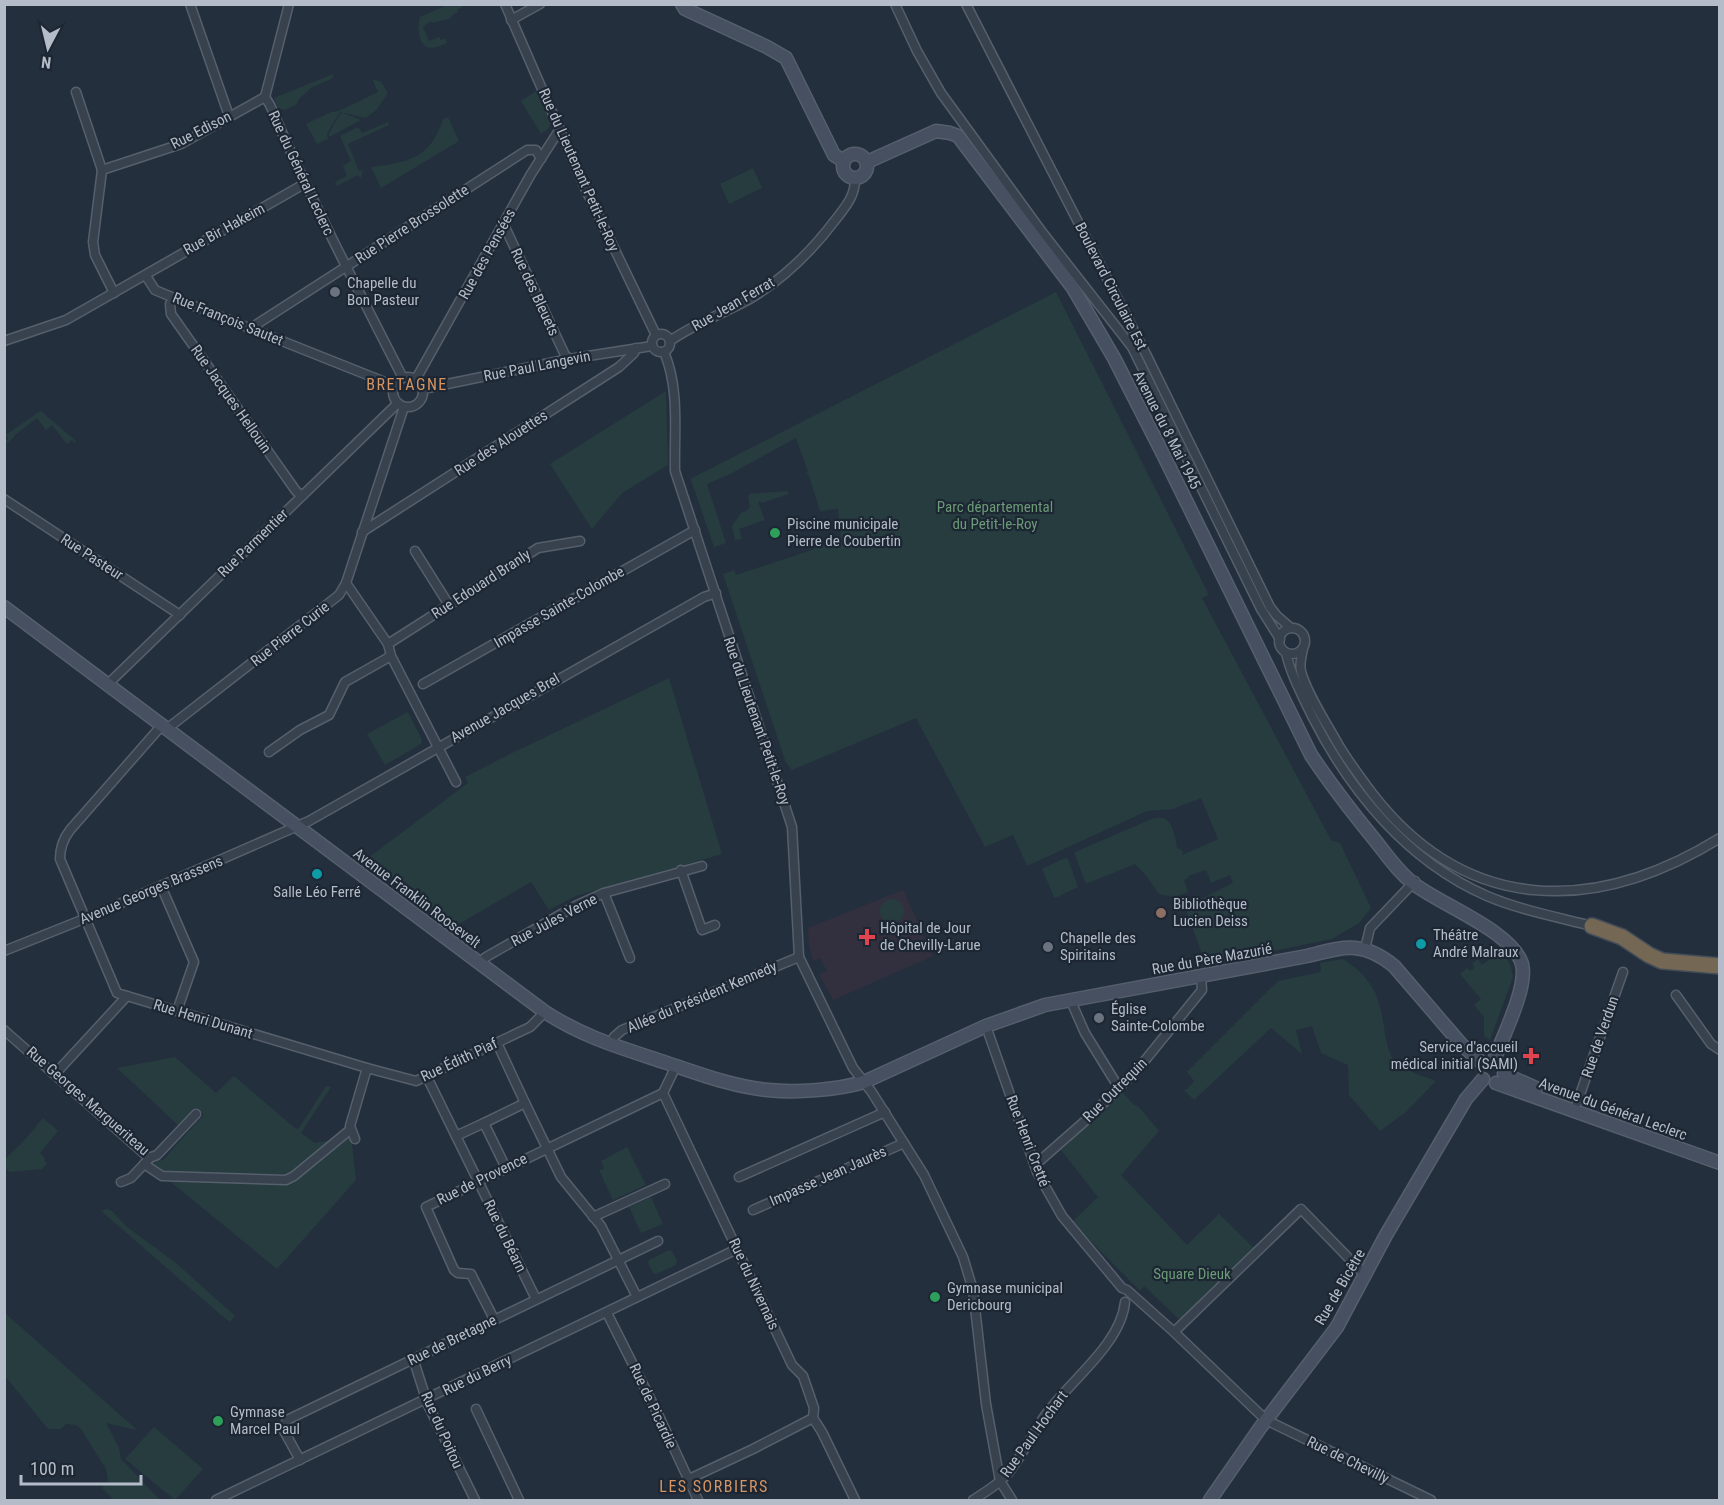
<svg xmlns="http://www.w3.org/2000/svg" width="1724" height="1505" font-family="'Roboto Condensed',sans-serif">
<rect width="100%" height="100%" fill="#242f3e"/>
<path fill="#32303f" d="M903,890L933,956L833,1000L819,974L827,971L820,958L813,961L809,945L808,928Z"/>
<g fill="#263c3f">
<path d="M447,5H466L457,10L458,12L451,16V18L433,23L431,21L423,27L429,41L439,37L441,40L445,38L447,43C442,45 436,48 431,48C418,47 417,26 420,17Z"/>
<path d="M333,74V78L311,88L299,99L296,105L284,110L278,108L274,98Z"/>
<path d="M372,79L381,82L388,93L377,109L366,118L340,112L327,133L328,139L317,144L306,124L331,112L339,111L378,92Z"/>
<path d="M536,91L551,123L548,129L541,134L521,101Z"/>
<path d="M343,113L361,120L329,137V133L340,114Z"/>
<path d="M448,117L459,141L381,188L371,167C409,162 430,159 443,119Z"/>
<path d="M388,122L389,125L348,144L359,171L363,170L361,178L358,175L337,186L335,182L347,176L343,166L351,161L340,136L358,127L362,133Z"/>
<path d="M753,168L762,188L729,204L720,184Z"/>
<path d="M1056,292L1207,591L1208,595L1202,598L1331,840L1340,843L1371,908L1359,923L1332,939L1206,965L1185,907L1233,883L1230,875L1211,883L1206,870L1188,876V878L1184,880L1188,892L1175,897L1159,894L1145,874L1135,864L1086,884L1075,855V852L1154,818C1172,814 1175,834 1177,848L1183,851L1182,855L1218,839L1201,798L1173,809L1147,811L1027,866L1013,835L985,847L916,718L792,770L786,763L723,574L734,570L736,575L812,550L821,545L841,541L838,509L820,511L809,476L806,473L808,472L796,438L730,474L707,484L726,543L714,547L691,480L692,478Z"/>
<path d="M666,391L668,465L622,493L592,529L550,464Z"/>
<path d="M40,411L42,412L76,441L75,443L72,440L67,444L52,425L46,430L37,418L15,435L9,442L5,443L8,438L6,435Z"/>
<path d="M787,491L789,494L761,503V501L758,502L765,520L739,529L742,539L735,540L732,526L741,513L746,511L750,507L748,497L749,494Z"/>
<path d="M669,678L722,854L576,896L549,910L531,882L452,928L364,861L468,783L465,777L510,754Z"/>
<path d="M408,712L422,740L421,744L385,765L367,734Z"/>
<path d="M1065,858L1068,859L1078,887L1057,897H1054L1042,869Z"/>
<circle cx="892" cy="911" r="12"/>
<path d="M1503,950L1511,967L1513,977L1490,1040L1484,1036V1017L1474,1005L1481,999L1460,974L1467,968L1469,970H1473L1474,967L1472,964L1478,959L1482,965Z"/>
<path d="M1343,959C1375,980 1380,998 1385,1034C1387,1043 1388,1052 1394,1060C1404,1071 1423,1076 1436,1081L1406,1112L1380,1131L1349,1095L1348,1065L1321,1053L1312,1026L1296,1030L1302,1054L1271,1028L1194,1100L1184,1090L1187,1089L1194,1081L1187,1072L1278,981L1321,972L1320,963Z"/>
<path d="M175,1057L216,1093L234,1076L296,1129L299,1128L326,1086L331,1087L301,1133L315,1143L331,1140L344,1130L351,1136L356,1180L277,1269L149,1164L157,1157L162,1161L204,1114L196,1108L180,1127L117,1068Z"/>
<path d="M1122,1092L1134,1105L1138,1106L1159,1131L1121,1175L1187,1245L1219,1214L1256,1250L1181,1321L1144,1286L1140,1291L1072,1222L1098,1197L1061,1150Z"/>
<path d="M43,1118L58,1131L40,1153L45,1158L44,1160L47,1163L42,1169L10,1172L5,1168V1159L23,1142Z"/>
<path d="M627,1147L646,1185L613,1200L599,1170L604,1169L601,1161Z"/>
<path d="M651,1197L663,1224L641,1233L629,1207Z"/>
<path d="M107,1209L112,1211L127,1227L176,1263L235,1316L230,1322L220,1314L101,1211Z"/>
<path d="M669,1250L672,1251L677,1261L676,1265L656,1274L653,1273L648,1263L649,1260Z"/>
<path d="M5,1313L137,1430L106,1423L119,1448L121,1459L160,1500H114L102,1488L108,1481L106,1469L81,1429L76,1425L66,1424L61,1429H48L5,1376Z"/>
<path d="M154,1427L203,1469L175,1500L125,1459Z"/>
</g>
<g fill="none" stroke-linecap="round" stroke-linejoin="round">
<g stroke="#565f6c" stroke-width="11">
<g id="street">
<path d="M190,4L229,116"/>
<path d="M505,4L586,190L656,335"/>
<path d="M895,4L917,51L941,93L1042,232L1132,347L1261,609L1280,639"/>
<path d="M966,4L1147,356L1270,607L1277,616L1291,628"/>
<path d="M511,20L540,4"/>
<path d="M76,92L102,170L93,242L95,255L114,293"/>
<path d="M265,97L270,105C310,198 357,288 403,378"/>
<path d="M265,97L289,4"/>
<path d="M102,170L181,144L265,97"/>
<path d="M504,225L565,355L569,359"/>
<path d="M146,276L155,290L174,298L395,386"/>
<path d="M174,298L170,304L171,314L296,491L302,496"/>
<path d="M251,328L527,150H536L541,159"/>
<circle cx="661" cy="343" r="9"/>
<path d="M4,341L66,320L304,184"/>
<path d="M670,341C694,324 722,314 748,300C782,280 812,251 836,219C846,206 855,196 855,179"/>
<path d="M664,352C680,389 674,432 675,471L792,827L799,957L853,1068L871,1091L924,1175L963,1257L973,1290L986,1404L1000,1481L1012,1500"/>
<circle cx="408" cy="392" r="15"/>
<path d="M416,379L531,174L560,129"/>
<path d="M423,389L569,359L652,346"/>
<path d="M4,499L180,615"/>
<path d="M362,532L619,367L634,353L636,348"/>
<path d="M415,551L449,605"/>
<path d="M346,583L388,644L391,656L456,782"/>
<circle cx="1292" cy="641" r="13"/>
<path d="M388,644L538,548L580,541"/>
<path d="M1303,648C1302,656 1299,664 1301,671C1306,692 1327,724 1338,744C1348,761 1360,777 1372,793C1466,915 1595,915 1720,838"/>
<path d="M1286,653C1291,675 1302,695 1312,716C1350,791 1407,861 1487,896C1520,910 1557,917 1592,926"/>
<path d="M108,684L398,403"/>
<path d="M423,684L695,530"/>
<path d="M163,724L70,830C63,839 60,847 60,859L117,993L367,1068"/>
<path d="M168,728L339,595L346,583L404,407"/>
<path d="M269,752L300,730L329,715L345,682L391,656"/>
<path d="M681,870L702,930L715,925"/>
<path d="M161,886L194,962L177,1011"/>
<path d="M604,893L630,958"/>
<path d="M1365,949L1370,928L1415,881"/>
<path d="M4,951L94,915L309,821L704,597L716,593"/>
<path d="M479,963L486,957L577,905L604,893L702,866"/>
<path d="M1676,995L1711,1044L1720,1050"/>
<path d="M1070,999L1085,1033L1119,1088"/>
<path d="M986,1026L1037,1172L1062,1216L1122,1288L1127,1290L1174,1332L1266,1420L1431,1500"/>
<path d="M4,1030L149,1158L157,1155L196,1114"/>
<path d="M497,1043L525,1103"/>
<path d="M611,1044L614,1037L622,1030L799,957"/>
<path d="M676,1066L663,1093L792,1365L803,1376L814,1408L813,1418L822,1432L855,1500"/>
<path d="M55,1074L127,996"/>
<path d="M427,1077L536,1299"/>
<path d="M1577,1103L1623,972"/>
<path d="M484,1123L525,1103L561,1177L601,1226L637,1297"/>
<path d="M456,1136L484,1123L506,1168"/>
<path d="M355,1139L350,1126L367,1068L416,1081L530,1027L545,1012"/>
<path d="M144,1164L162,1176L286,1180L294,1176L351,1129"/>
<path d="M1035,1165L1085,1121L1138,1069L1202,990L1201,976"/>
<path d="M739,1177L885,1112"/>
<path d="M121,1182L131,1178L148,1160"/>
<path d="M753,1210L904,1143"/>
<path d="M593,1217L665,1184"/>
<path d="M607,1313L658,1414L698,1500"/>
<path d="M494,1319L471,1274L458,1273L454,1270L426,1207L663,1093"/>
<path d="M1174,1332L1301,1209L1366,1276"/>
<path d="M413,1358L428,1405L475,1500"/>
<path d="M476,1409L519,1500"/>
<path d="M300,1460L283,1429L287,1420L658,1241"/>
<path d="M689,1479L753,1449L813,1418"/>
<path d="M216,1500L737,1249"/>
<path d="M973,1500C987,1491 1002,1482 1012,1468C1024,1452 1033,1434 1044,1417C1067,1383 1121,1345 1125,1302"/>
</g>
</g>
<g stroke="#565f6c" stroke-width="15">
<g id="secondary">
<path d="M682,4L685,9L767,47L786,58L834,155L844,161"/>
<circle cx="855" cy="166" r="12"/>
<path d="M867,162L936,131L950,133L958,136L1073,288L1114,358L1162,452L1311,755C1331,785 1352,812 1374,839C1387,855 1398,872 1414,884C1441,905 1512,931 1522,964C1528,987 1503,1036 1494,1060"/>
<path d="M4,607L545,1012C585,1038 622,1048 667,1063C700,1074 734,1087 768,1090C796,1093 837,1090 864,1082L986,1026L1045,1005L1307,956C1344,947 1362,940 1394,966L1461,1044L1483,1064"/>
<path d="M1504,1074L1536,1088"/>
<path d="M1496,1083L1720,1163"/>
<path d="M1210,1500L1260,1428L1337,1327L1386,1235L1466,1099L1483,1079"/>
</g>
</g>
<g stroke="#434c59" stroke-width="18">
<path id="highway" d="M1592,926L1622,937L1649,955L1662,961L1720,966"/>
</g>
<use href="#street" stroke="#38414e" stroke-width="8"/>
<use href="#secondary" stroke="#465061" stroke-width="12"/>
<use href="#highway" stroke="#746855" stroke-width="15"/>
</g>
<g fill="#6b7280" stroke="#1d2633" stroke-width="2">
<circle cx="335" cy="292" r="6"/>
<circle cx="1048" cy="947" r="6"/>
<circle cx="1099" cy="1018" r="6"/>
</g>
<g fill="#2e9e5b" stroke="#1d2633" stroke-width="2">
<circle cx="775" cy="533" r="6"/>
<circle cx="935" cy="1297" r="6"/>
<circle cx="218" cy="1421" r="6"/>
</g>
<g fill="#0f9aa8" stroke="#1d2633" stroke-width="2">
<circle cx="317" cy="874" r="6"/>
<circle cx="1421" cy="944" r="6"/>
</g>
<circle fill="#8d6e63" stroke="#1d2633" stroke-width="2" cx="1161" cy="913" r="6"/>
<g fill="#e0444e" stroke="#1d2633" stroke-width="2">
<path d="M864 928h6v6h6v6h-6v6h-6v-6h-6v-6h6z"/>
<path d="M1528 1047h6v6h6v6h-6v6h-6v-6h-6v-6h6z"/>
</g>
<g text-anchor="middle" stroke-width="4.5" stroke-linejoin="round" paint-order="stroke">
<g font-size="15" fill="#b4bcc9" stroke="#1d2633">
<text transform="translate(201 130) rotate(-27)" y="5">Rue Edison</text>
<text transform="translate(579 170) rotate(66)" y="5">Rue du Lieutenant Petit-le-Roy</text>
<text transform="translate(301 173) rotate(65)" y="5">Rue du Général Leclerc</text>
<text transform="translate(412 224) rotate(-33)" y="5">Rue Pierre Brossolette</text>
<text transform="translate(224 229) rotate(-29)" y="5">Rue Bir Hakeim</text>
<text transform="translate(487 254) rotate(-61)" y="5">Rue des Pensées</text>
<text transform="translate(1111 286) rotate(63)" y="5">Boulevard Circulaire Est</text>
<text transform="translate(535 292) rotate(65)" y="5">Rue des Bleuets</text>
<text transform="translate(733 304) rotate(-30)" y="5">Rue Jean Ferrat</text>
<text transform="translate(228 319) rotate(22)" y="5">Rue François Sautet</text>
<text transform="translate(537 366) rotate(-11)" y="5">Rue Paul Langevin</text>
<text transform="translate(231 399) rotate(55)" y="5">Rue Jacques Hellouin</text>
<text transform="translate(1167 430) rotate(63)" y="5">Avenue du 8 Mai 1945</text>
<text transform="translate(501 443) rotate(-33)" y="5">Rue des Alouettes</text>
<text transform="translate(253 543) rotate(-44)" y="5">Rue Parmentier</text>
<text transform="translate(92 557) rotate(33)" y="5">Rue Pasteur</text>
<text transform="translate(481 584) rotate(-33)" y="5">Rue Edouard Branly</text>
<text transform="translate(559 607) rotate(-30)" y="5">Impasse Sainte-Colombe</text>
<text transform="translate(290 634) rotate(-38)" y="5">Rue Pierre Curie</text>
<text transform="translate(505 708) rotate(-30)" y="5">Avenue Jacques Brel</text>
<text transform="translate(757 721) rotate(71)" y="5">Rue du Lieutenant Petit-le-Roy</text>
<text transform="translate(151 890) rotate(-23)" y="5">Avenue Georges Brassens</text>
<text transform="translate(417 898) rotate(37)" y="5">Avenue Franklin Roosevelt</text>
<text transform="translate(554 920) rotate(-28)" y="5">Rue Jules Verne</text>
<text transform="translate(1212 959) rotate(-10)" y="5">Rue du Père Mazurié</text>
<text transform="translate(702 997) rotate(-23)" y="5">Allée du Président Kennedy</text>
<text transform="translate(203 1019) rotate(17)" y="5">Rue Henri Dunant</text>
<text transform="translate(1600 1037) rotate(-71)" y="5">Rue de Verdun</text>
<text transform="translate(459 1060) rotate(-25)" y="5">Rue Édith Piaf</text>
<text transform="translate(1115 1090) rotate(-45)" y="5">Rue Outrequin</text>
<text transform="translate(88 1101) rotate(41)" y="5">Rue Georges Margueriteau</text>
<text transform="translate(1613 1109) rotate(20)" y="5">Avenue du Général Leclerc</text>
<text transform="translate(1028 1141) rotate(69)" y="5">Rue Henri Cretté</text>
<text transform="translate(828 1176) rotate(-24)" y="5">Impasse Jean Jaurès</text>
<text transform="translate(482 1179) rotate(-26)" y="5">Rue de Provence</text>
<text transform="translate(505 1236) rotate(64)" y="5">Rue du Béarn</text>
<text transform="translate(754 1284) rotate(65)" y="5">Rue du Nivernais</text>
<text transform="translate(1340 1287) rotate(-60)" y="5">Rue de Bicêtre</text>
<text transform="translate(452 1340) rotate(-26)" y="5">Rue de Bretagne</text>
<text transform="translate(477 1375) rotate(-26)" y="5">Rue du Berry</text>
<text transform="translate(653 1406) rotate(65)" y="5">Rue de Picardie</text>
<text transform="translate(442 1430) rotate(66)" y="5">Rue du Poitou</text>
<text transform="translate(1034 1434) rotate(-54)" y="5">Rue Paul Hochart</text>
<text transform="translate(1348 1460) rotate(26)" y="5">Rue de Chevilly</text>
</g>
<g font-size="15" fill="#b4bcc9" stroke="#1d2633" text-anchor="start">
<text x="347" y="288">Chapelle du<tspan x="347" dy="17">Bon Pasteur</tspan></text>
<text x="787" y="529">Piscine municipale<tspan x="787" dy="17">Pierre de Coubertin</tspan></text>
<text x="317" y="897" text-anchor="middle">Salle Léo Ferré</text>
<text x="1173" y="909">Bibliothèque<tspan x="1173" dy="17">Lucien Deiss</tspan></text>
<text x="880" y="933">Hôpital de Jour<tspan x="880" dy="17">de Chevilly-Larue</tspan></text>
<text x="1433" y="940">Théâtre<tspan x="1433" dy="17">André Malraux</tspan></text>
<text x="1060" y="943">Chapelle des<tspan x="1060" dy="17">Spiritains</tspan></text>
<text x="1111" y="1014">Église<tspan x="1111" dy="17">Sainte-Colombe</tspan></text>
<text x="1518" y="1052" text-anchor="end">Service d'accueil<tspan x="1518" dy="17">médical initial (SAMI)</tspan></text>
<text x="947" y="1293">Gymnase municipal<tspan x="947" dy="17">Dericbourg</tspan></text>
<text x="230" y="1417">Gymnase<tspan x="230" dy="17">Marcel Paul</tspan></text>
</g>
<g font-size="15" fill="#6b9a76" stroke="#1d2633">
<text x="995" y="512">Parc départemental<tspan x="995" dy="17">du Petit-le-Roy</tspan></text>
<text x="1192" y="1279">Square Dieuk</text>
</g>
<g font-size="16" letter-spacing="1.5" fill="#d59563" stroke="#1d2633">
<text x="407" y="390">BRETAGNE</text>
<text x="714" y="1492">LES SORBIERS</text>
</g>
</g>
<rect width="1724" height="1505" fill="none" stroke="#b4bcc9" stroke-width="12"/>
<g transform="translate(48 48) rotate(187)" stroke="#1d2633" stroke-width="4.5" paint-order="stroke">
<path d="M0-4.5L10 22L0 15L-10 22Z" fill="#b4bcc9"/>
<text y="-9" font-size="16" font-weight="bold" text-anchor="middle" fill="#b4bcc9">N</text>
</g>
<path d="M21 1475v9h120v-9" fill="none" stroke="#b4bcc9" stroke-width="3"/>
<text x="30" y="1475" font-size="18" fill="#b4bcc9" stroke="#1d2633" stroke-width="4.5" paint-order="stroke">100 m</text>
</svg>
